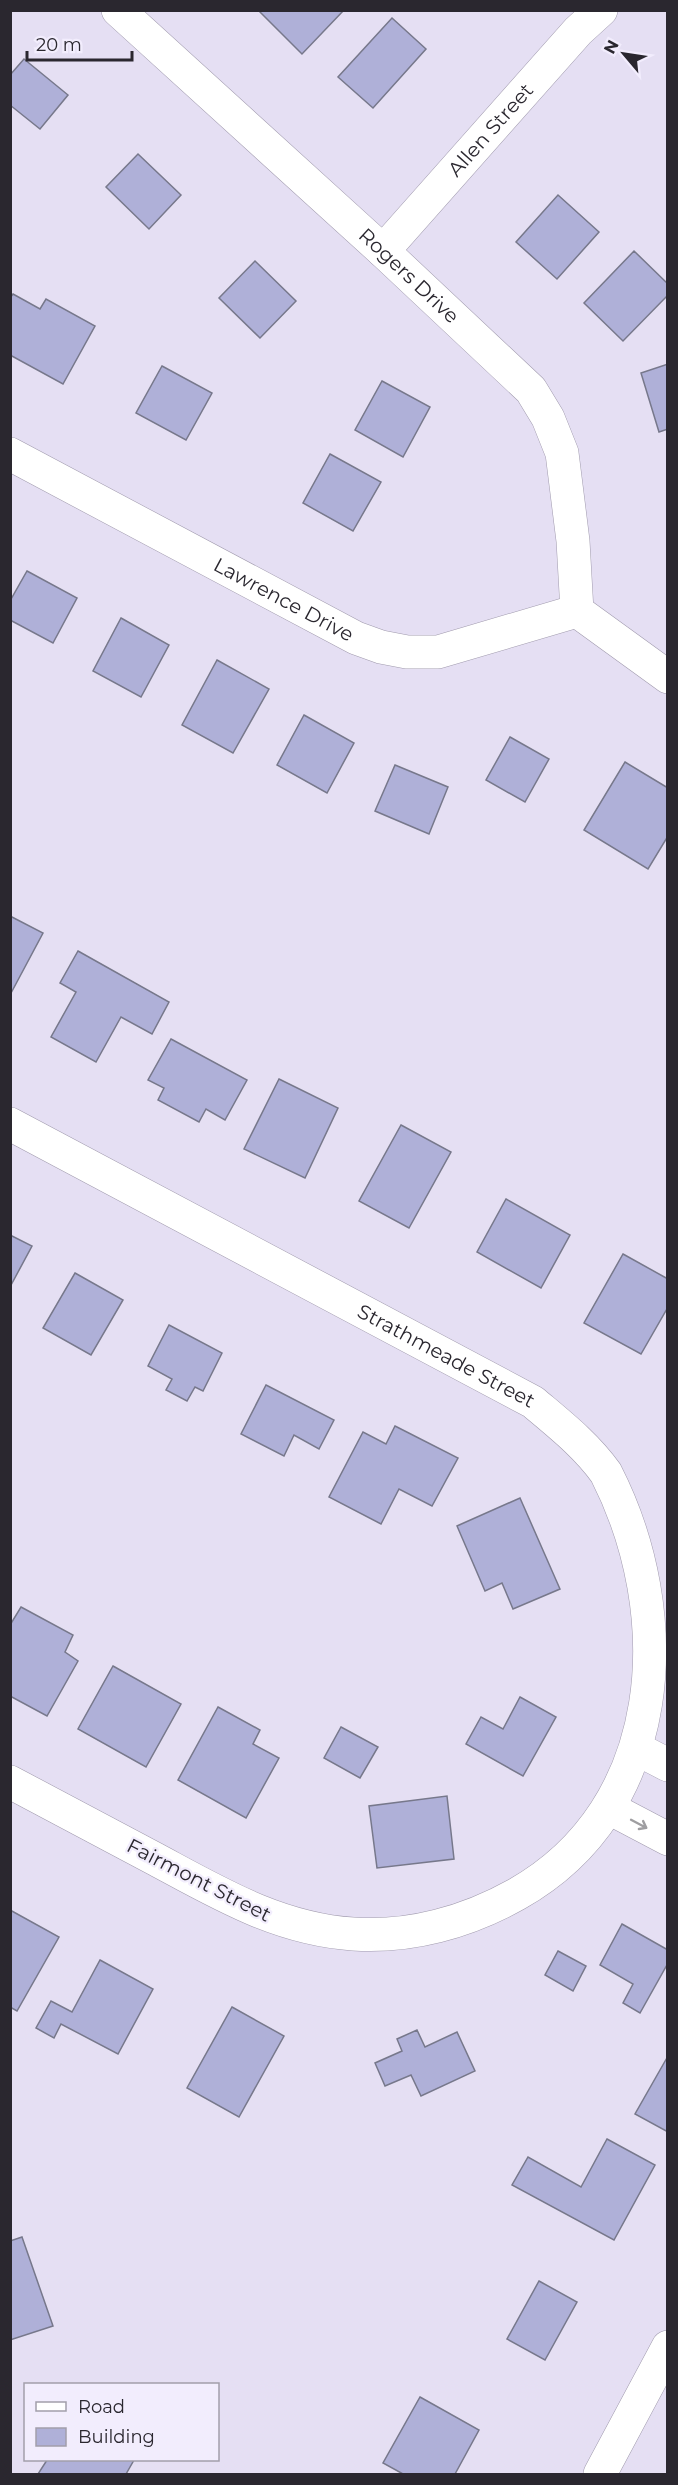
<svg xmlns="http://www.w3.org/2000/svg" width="678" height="2485" font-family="Montserrat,sans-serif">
<rect width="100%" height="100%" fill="#e5dff3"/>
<g fill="#afb0d8" stroke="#77788b" stroke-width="1.5">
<path d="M258,10H344L302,54Z"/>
<path d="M392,18L426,49L373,108L338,77Z"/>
<path d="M24,59L68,95L40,129L10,105V75Z"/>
<path d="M138,154L181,195L149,229L106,187Z"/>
<path d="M558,195L599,232L557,279L516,242Z"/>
<path d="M634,251L668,284V295L623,341L584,303Z"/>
<path d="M255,261L296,301L260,338L219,298Z"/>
<path d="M13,294L40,309L46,299L95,326L63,384L10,355V298Z"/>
<path d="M668,364V429L659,432L641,373Z"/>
<path d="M162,366L212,393L186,440L136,413Z"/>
<path d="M382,381L430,407L403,457L355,430Z"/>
<path d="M330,454L381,482L353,531L303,503Z"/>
<path d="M27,571L77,598L53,643L10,620V601Z"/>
<path d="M121,618L169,645L141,697L93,671Z"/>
<path d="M217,660L269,689L233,753L182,725Z"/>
<path d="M304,715L354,743L327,793L277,765Z"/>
<path d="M510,737L549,759L525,802L486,780Z"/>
<path d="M625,762L668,788V836L648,869L584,830Z"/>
<path d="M395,765L448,787L429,834L375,811Z"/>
<path d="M10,916L43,933L10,995Z"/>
<path d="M78,951L169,1002L152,1034L121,1017L96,1062L51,1037L76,992L60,983Z"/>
<path d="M171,1039L247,1080L225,1120L206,1109L199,1122L158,1100L164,1088L148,1080Z"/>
<path d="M279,1079L338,1108L305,1178L244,1149Z"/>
<path d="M401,1125L451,1152L409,1228L359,1201Z"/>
<path d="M506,1199L570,1235L541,1288L477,1252Z"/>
<path d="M10,1235L32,1246L10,1287Z"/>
<path d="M623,1254L668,1279V1307L641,1354L584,1323Z"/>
<path d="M75,1273L123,1300L91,1355L43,1328Z"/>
<path d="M169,1325L222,1353L203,1391L195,1387L187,1401L166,1390L172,1379L148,1366Z"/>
<path d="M266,1385L334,1420L319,1449L294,1435L284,1456L241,1434Z"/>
<path d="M395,1426L458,1458L432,1506L399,1489L381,1524L329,1497L363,1432L386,1444Z"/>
<path d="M520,1498L560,1589L513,1609L502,1583L485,1591L457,1526Z"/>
<path d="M21,1607L73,1635L65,1652L78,1661L47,1716L10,1696V1625Z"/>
<path d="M113,1666L181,1704L146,1767L78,1729Z"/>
<path d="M520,1697L556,1717L523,1776L466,1744L481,1717L503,1729Z"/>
<path d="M218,1707L260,1730L253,1744L279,1758L246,1818L178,1780Z"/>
<path d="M341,1727L378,1747L360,1778L324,1758Z"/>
<path d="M447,1796L454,1859L377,1868L369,1806Z"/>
<path d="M10,1910L59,1937L17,2011L10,2007Z"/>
<path d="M622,1924L668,1950V1963L640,2013L623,2003L633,1984L600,1965Z"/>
<path d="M558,1951L586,1966L573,1991L545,1975Z"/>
<path d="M100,1960L153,1989L118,2054L61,2024L54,2038L36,2028L51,2001L72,2012Z"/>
<path d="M232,2007L284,2036L239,2117L187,2088Z"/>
<path d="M417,2030L425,2047L457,2032L475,2071L421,2096L411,2075L385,2086L375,2063L402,2051L397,2039Z"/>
<path d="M668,2056V2132L635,2114Z"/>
<path d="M607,2139L655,2165L614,2240L512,2185L528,2157L581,2187Z"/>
<path d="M22,2237L53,2326L10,2340V2241Z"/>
<path d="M539,2281L577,2302L545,2360L507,2339Z"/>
<path d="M420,2397L479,2430L455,2474H403L383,2463Z"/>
<path d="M47,2460H134L126,2474H38Z"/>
</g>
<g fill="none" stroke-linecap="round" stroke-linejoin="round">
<g stroke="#a09aad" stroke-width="34">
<g id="minor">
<path id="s1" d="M118,10L383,251L531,390L548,418L562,453L573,541L577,611"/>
<path id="s2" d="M383,251L578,31L601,10"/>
<path id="s3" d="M10,454L356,638L381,647L407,652H438L577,611"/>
<path d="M577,611L668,677"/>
<path id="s4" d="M10,1124L533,1402C559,1424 586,1445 606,1473C678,1614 669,1808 517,1894C467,1922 410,1938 353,1934C279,1929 220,1894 157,1860C108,1834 59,1808 10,1782"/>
<path d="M643,1752L668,1765"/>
<path d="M611,1809L668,1839"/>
<path d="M600,2474L668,2347"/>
</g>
</g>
<use href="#minor" stroke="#fff" stroke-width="33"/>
</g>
<defs><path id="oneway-shaft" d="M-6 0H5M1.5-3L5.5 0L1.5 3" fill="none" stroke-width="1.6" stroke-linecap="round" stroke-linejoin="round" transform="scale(1.5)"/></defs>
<use stroke="#9f9ea1" href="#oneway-shaft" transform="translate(639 1824) rotate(28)"/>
<g text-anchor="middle" stroke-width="4.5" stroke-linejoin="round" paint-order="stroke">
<g font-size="20" fill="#2a272f" stroke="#f2edfd">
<text dy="7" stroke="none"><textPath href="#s2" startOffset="162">Allen Street</textPath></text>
<text dy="7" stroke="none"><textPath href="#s1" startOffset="394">Rogers Drive</textPath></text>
<text dy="7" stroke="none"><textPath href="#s3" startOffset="310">Lawrence Drive</textPath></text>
<text dy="7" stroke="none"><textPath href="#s4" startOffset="494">Strathmeade Street</textPath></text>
<text transform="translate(199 1880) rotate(27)" y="7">Fairmont Street</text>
</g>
</g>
<rect width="678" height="2485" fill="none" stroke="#2a272f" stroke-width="24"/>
<rect x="24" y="2383" width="195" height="78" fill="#f2edfd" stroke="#a29eab" stroke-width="1.5"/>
<rect x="36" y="2402" width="30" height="9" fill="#ffffff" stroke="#a29eab" stroke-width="1.5"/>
<text x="78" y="2413" font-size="18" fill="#2a272f">Road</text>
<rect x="36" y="2428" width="30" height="18" fill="#afb0d8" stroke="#a29eab" stroke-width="1.5"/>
<text x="78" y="2443" font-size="18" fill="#2a272f">Building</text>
<g transform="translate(624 54) rotate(299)" stroke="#f2edfd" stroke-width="4.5" paint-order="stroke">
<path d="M0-4.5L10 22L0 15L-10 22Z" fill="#2a272f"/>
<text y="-9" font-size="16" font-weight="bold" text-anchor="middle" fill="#2a272f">N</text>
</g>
<path d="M27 51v9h105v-9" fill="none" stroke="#2a272f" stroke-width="3"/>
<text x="36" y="51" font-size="18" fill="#2a272f" stroke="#f2edfd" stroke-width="4.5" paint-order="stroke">20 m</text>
</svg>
